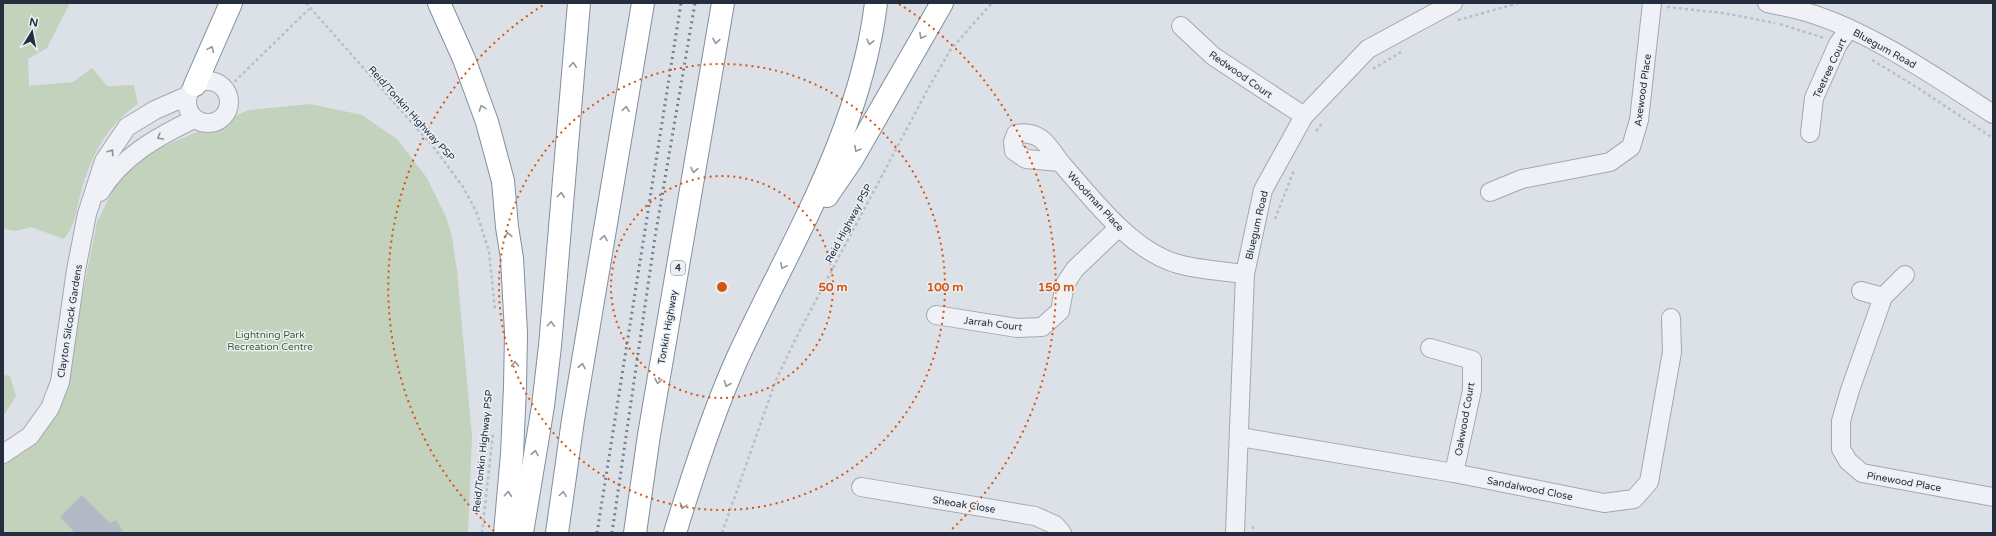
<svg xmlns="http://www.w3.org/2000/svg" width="1996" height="536" font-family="'Varela Round',sans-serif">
<rect width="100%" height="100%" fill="#dce1e8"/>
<g fill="#c2d2bc">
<path d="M3,3H70L47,48L28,59L29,86L73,82L92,68L107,86L134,85L138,104C106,125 89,160 80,196C75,215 76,223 64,239L31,227L16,231L3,229Z"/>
<path d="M310,104L362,115L397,139L427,178L446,217L452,236L457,271L472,437L468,533H3V458L66,377L97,222L116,184L150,152L249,110Z"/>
<path d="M3,375L10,376L16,396L3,417Z"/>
</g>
<path fill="#b3bac5" d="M82,495L110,523L116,520L124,533H75L60,517Z"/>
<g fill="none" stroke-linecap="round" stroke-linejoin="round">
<g stroke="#a1a8b2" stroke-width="20">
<g id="minor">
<path d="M1767,3C1780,6 1793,8 1806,12C1870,31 1937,78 1993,114"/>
<path d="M1181,26L1213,56L1304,116"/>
<circle cx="208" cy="102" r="21"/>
<path d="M1810,133L1814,98L1838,44L1849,29"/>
<path d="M1060,162C1048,145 1040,130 1016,134L1013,142L1014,151L1026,159L1060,162C1092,198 1131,251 1178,264C1200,270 1223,271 1245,274"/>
<path d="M100,192C122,156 157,137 194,119"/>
<path d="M1490,192L1522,179L1610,162L1631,147L1639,120L1652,3"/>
<path d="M1905,275L1883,297L1850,390L1841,421V449L1848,461L1862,473L1993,497"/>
<path d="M1861,291L1883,297"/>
<path d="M936,315L1017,328L1042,327L1060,311L1065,284L1075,269L1118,228"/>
<path d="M1430,348L1472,360V390L1454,473"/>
<path d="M1240,437L1454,473L1604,503L1634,499L1649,482L1672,352L1671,318"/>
<path d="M3,454L30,436L50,408L60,382L76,270L87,214L104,161L127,127L155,110L187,96"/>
<path d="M861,487L1035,516L1055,525L1062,533"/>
<path d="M1235,533L1245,274L1263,190L1304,116L1368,49L1453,3"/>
</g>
</g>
<g stroke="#828e9f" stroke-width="24">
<g id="highway">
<path d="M439,3L464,59L487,122L503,181L507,227L512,258L516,333L515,387L512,454L505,533"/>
<path d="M195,85L231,3"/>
<path d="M827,196L851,161L942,3"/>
<path d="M522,533L543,406L550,346L579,3"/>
<path d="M557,533L573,420L643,3"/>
<path d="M635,533L649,435L723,3"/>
<path d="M675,533C693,474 712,415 737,359C791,242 860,134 876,3"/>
</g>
</g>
<g stroke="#babec6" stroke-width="2.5" stroke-dasharray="3 3" stroke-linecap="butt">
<path d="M306,3L435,149L463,187L476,211L489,251L495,311"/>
<path d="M1667,7L1723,13L1775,23"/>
<path d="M1458,20L1519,3"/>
<path d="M1780,24L1824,38"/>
<path d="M1872,60L1918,88L1993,138"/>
<path d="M1373,69L1401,52"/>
<path d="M226,90L309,9"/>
<path d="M1316,131L1323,122"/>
<path d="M1275,219L1294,170"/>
<path d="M1253,526V533"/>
<path d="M482,533L493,434"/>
<path d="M722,533L776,380L796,338L930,85L951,49L992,3"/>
</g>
<use href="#minor" stroke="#eff1f6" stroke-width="18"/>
<use href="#highway" stroke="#fff" stroke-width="22"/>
<g stroke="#748092" stroke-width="3" stroke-dasharray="2 4" stroke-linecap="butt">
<path d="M597,533L681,3"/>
<path d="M612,533L655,237L695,3"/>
</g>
</g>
<defs><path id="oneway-chevron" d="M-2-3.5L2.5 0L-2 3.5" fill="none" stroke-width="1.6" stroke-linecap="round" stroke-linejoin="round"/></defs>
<g stroke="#92969f">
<use href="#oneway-chevron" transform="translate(922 36) rotate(120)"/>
<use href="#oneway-chevron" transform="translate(716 41) rotate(100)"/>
<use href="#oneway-chevron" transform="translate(870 42) rotate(102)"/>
<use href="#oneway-chevron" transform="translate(211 49) rotate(-66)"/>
<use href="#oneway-chevron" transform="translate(573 65) rotate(-85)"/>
<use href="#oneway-chevron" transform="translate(482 108) rotate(-110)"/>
<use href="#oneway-chevron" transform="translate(626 109) rotate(-81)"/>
<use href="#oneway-chevron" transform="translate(857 149) rotate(120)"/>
<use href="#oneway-chevron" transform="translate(694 170) rotate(100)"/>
<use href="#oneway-chevron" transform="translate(561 195) rotate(-85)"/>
<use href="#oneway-chevron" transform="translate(508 235) rotate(-100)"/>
<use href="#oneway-chevron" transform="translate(604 238) rotate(-80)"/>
<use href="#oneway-chevron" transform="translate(783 266) rotate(118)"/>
<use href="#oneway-chevron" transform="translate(551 324) rotate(-86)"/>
<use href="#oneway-chevron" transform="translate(515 364) rotate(-89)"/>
<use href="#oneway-chevron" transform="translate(582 366) rotate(-80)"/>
<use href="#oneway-chevron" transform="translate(658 381) rotate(100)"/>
<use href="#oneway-chevron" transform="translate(727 384) rotate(112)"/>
<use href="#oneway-chevron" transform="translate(535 453) rotate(-80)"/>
<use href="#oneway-chevron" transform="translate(508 494) rotate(-85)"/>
<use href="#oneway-chevron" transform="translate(563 494) rotate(-82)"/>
<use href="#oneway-chevron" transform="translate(683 506) rotate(107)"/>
</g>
<g stroke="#8a909a">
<use href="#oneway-chevron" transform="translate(160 137) rotate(150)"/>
<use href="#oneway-chevron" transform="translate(111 152) rotate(-56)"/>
</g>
<g fill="none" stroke="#d45511" stroke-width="2" stroke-dasharray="2 4">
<circle cx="722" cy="287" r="111"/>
<circle cx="722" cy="287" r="223"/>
<path d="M494 531A334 334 0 0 1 545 4M899 4A334 334 0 0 1 950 531"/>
</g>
<g text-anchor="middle" stroke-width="3" stroke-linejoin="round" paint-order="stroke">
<rect fill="#ebf0f5" stroke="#606876" stroke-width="1" x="671" y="261" width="14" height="14" rx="3"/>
<g font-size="9" font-weight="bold" fill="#252e3f">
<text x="678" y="271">4</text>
</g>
<g font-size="10" fill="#252e3f" stroke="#ebf0f5">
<text transform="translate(1885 48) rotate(29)" y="4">Bluegum Road</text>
<text transform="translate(1829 68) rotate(-65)" y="4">Teetree Court</text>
<text transform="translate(1241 74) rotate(35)" y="4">Redwood Court</text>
<text transform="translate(1642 90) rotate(-82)" y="4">Axewood Place</text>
<text transform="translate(412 113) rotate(48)" y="4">Reid/Tonkin Highway PSP</text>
<text transform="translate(1096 201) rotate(47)" y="4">Woodman Place</text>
<text transform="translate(848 223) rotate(-62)" y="4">Reid Highway PSP</text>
<text transform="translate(1256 225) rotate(-77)" y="4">Bluegum Road</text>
<text transform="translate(69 321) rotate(-81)" y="4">Clayton Silcock Gardens</text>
<text transform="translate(993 323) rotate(7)" y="4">Jarrah Court</text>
<text transform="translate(667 327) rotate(-80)" y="4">Tonkin Highway</text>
<text transform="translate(1464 419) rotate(-80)" y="4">Oakwood Court</text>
<text transform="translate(482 451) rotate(-84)" y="4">Reid/Tonkin Highway PSP</text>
<text transform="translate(1904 481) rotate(10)" y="4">Pinewood Place</text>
<text transform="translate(1530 488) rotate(11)" y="4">Sandalwood Close</text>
<text transform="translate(964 504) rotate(9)" y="4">Sheoak Close</text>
</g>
<g font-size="10" fill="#395c31" stroke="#ebf0f5">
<text x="270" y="338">Lightning Park<tspan x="270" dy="12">Recreation Centre</tspan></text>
</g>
</g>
<circle cx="722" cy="287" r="6" fill="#d45511" stroke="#ebf0f5" stroke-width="2"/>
<g font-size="12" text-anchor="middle" font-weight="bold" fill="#d45511" stroke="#ebf0f5" stroke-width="3" stroke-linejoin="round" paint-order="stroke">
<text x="833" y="291">50 m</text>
<text x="945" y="291">100 m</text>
<text x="1056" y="291">150 m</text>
</g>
<rect width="1996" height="536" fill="none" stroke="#252e3f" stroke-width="8"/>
<g transform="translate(32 32) rotate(10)" stroke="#ebf0f5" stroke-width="3" paint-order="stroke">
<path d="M0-3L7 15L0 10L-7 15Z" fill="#252e3f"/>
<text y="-6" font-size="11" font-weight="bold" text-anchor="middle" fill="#252e3f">N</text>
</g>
</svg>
